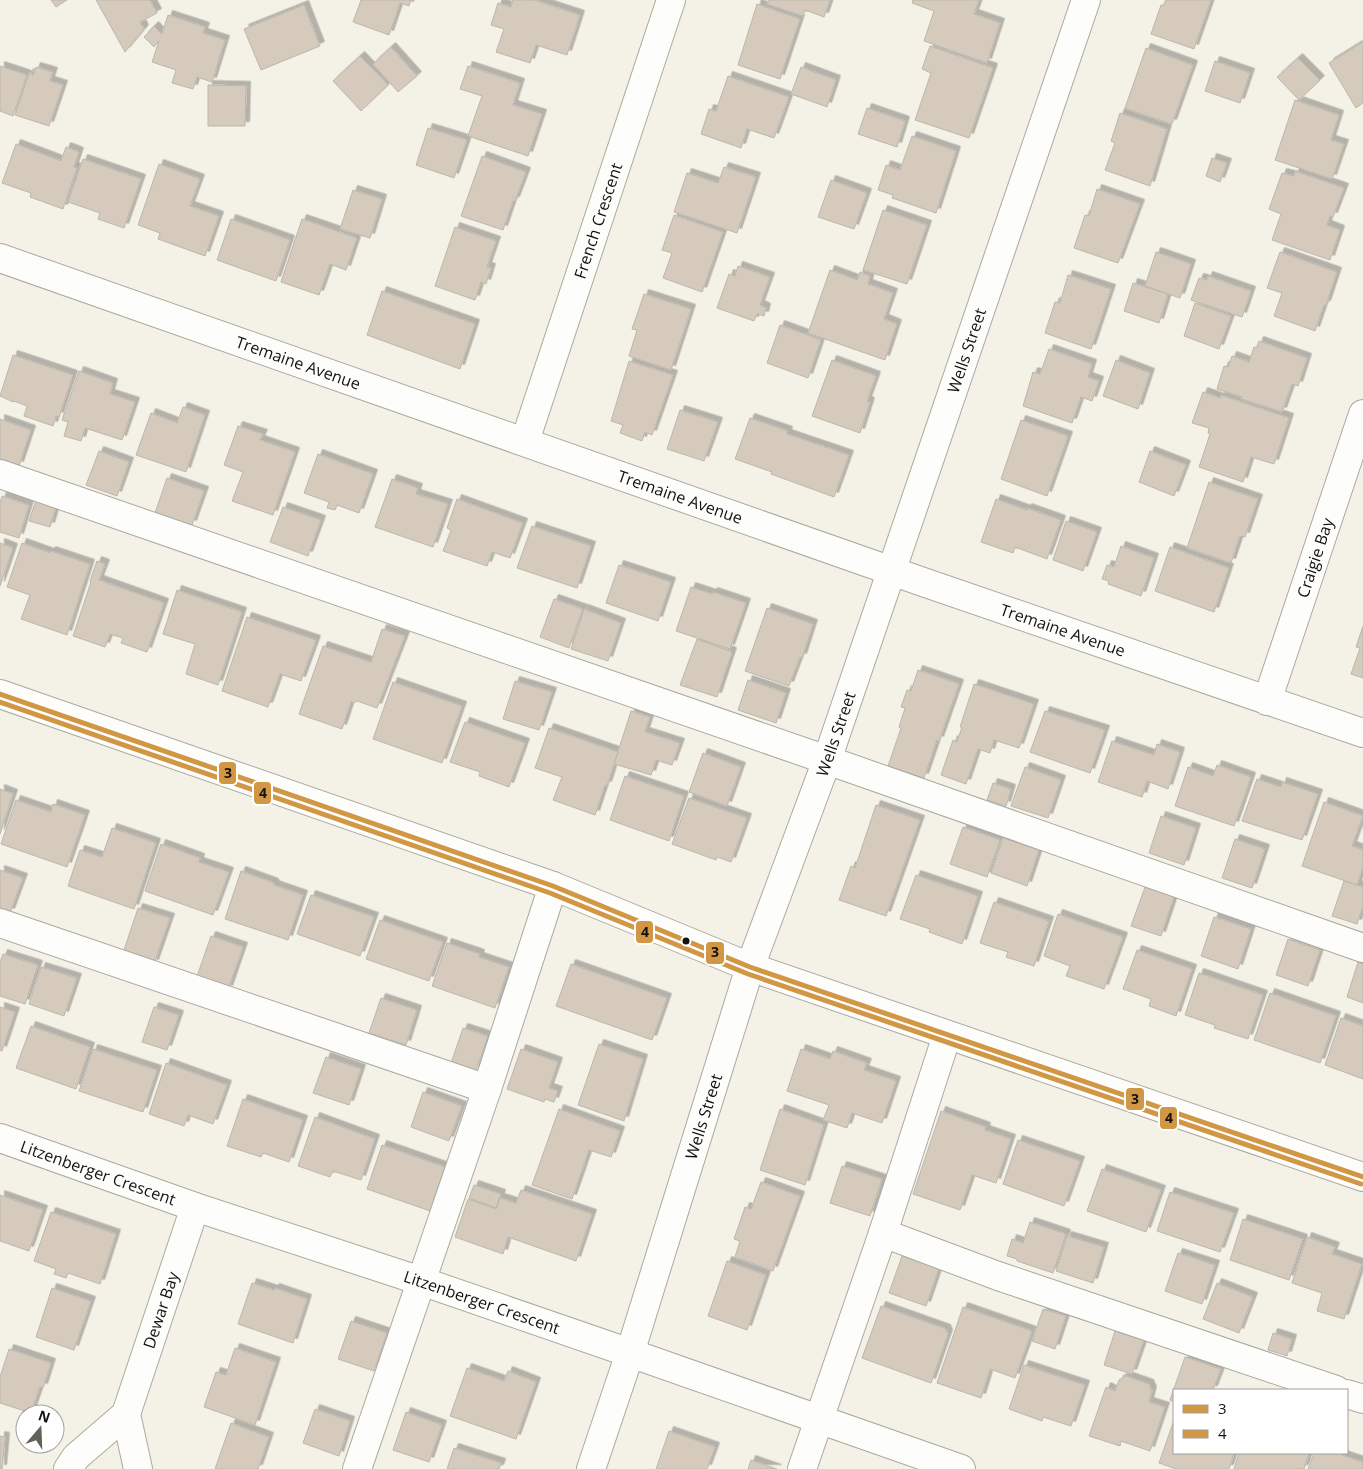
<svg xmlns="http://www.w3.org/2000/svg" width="1363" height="1469" font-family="'Open Sans',sans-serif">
<defs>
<filter id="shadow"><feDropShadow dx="4.5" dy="-4.5" stdDeviation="0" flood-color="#0004"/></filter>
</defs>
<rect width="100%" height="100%" fill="#f4f2e6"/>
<g fill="#d5cabb" stroke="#bbb7ae" filter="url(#shadow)">
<path d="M51,0H67L56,7Z"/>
<path d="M96,0H150L157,13L140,22L144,29L125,52Z"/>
<path d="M361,0H411L409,6L400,3L389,35L353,22Z"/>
<path d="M513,0H534L580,15L567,55L536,45L530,63L496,52L504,29L491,25L498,3L511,7Z"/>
<path d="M769,0H830L824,17L805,10L803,16L767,4Z"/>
<path d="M913,0H979L974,14L1000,23L987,63L924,41L934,11L912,3Z"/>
<path d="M1166,0H1211L1194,49L1151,34L1161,5H1164Z"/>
<path d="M757,4L800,19L780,79L738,65Z"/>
<path d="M304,5L320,46L261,70L244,29Z"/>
<path d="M168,15L205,27L203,33L225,40L212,82L197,77L193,89L172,83L176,70L152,62L159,41L154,47L144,37L154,26L162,34Z"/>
<path d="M1363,42V103L1356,108L1329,63Z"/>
<path d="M930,46L993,68L969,138L915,120L931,73L922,69Z"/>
<path d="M391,47L417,76L398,92L373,64Z"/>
<path d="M1146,48L1193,65L1172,124L1125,108Z"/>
<path d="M360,56L388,85L361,111L333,81Z"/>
<path d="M1298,58L1320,80L1299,100L1277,77Z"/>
<path d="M1215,61L1250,73L1240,103L1205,91Z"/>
<path d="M0,66L27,75L13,116L0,111Z"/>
<path d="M468,66L520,83L513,105L542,114L528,156L468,136L482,96L460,89Z"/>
<path d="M36,67L53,72L50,81L63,85L49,126L15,115L29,73L33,75Z"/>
<path d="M801,67L836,80L827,107L791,94Z"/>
<path d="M728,76L789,97L774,138L747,129L741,148L701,134L709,109L716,111Z"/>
<path d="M208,85L246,86L245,126H208Z"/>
<path d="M1295,100L1339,115L1331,140L1344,144L1332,179L1275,160Z"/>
<path d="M867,108L905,121L897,147L858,134Z"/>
<path d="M1120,113L1167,129L1150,186L1105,170L1115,143L1111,141Z"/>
<path d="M428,128L467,140L454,178L416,165Z"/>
<path d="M912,136L956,151L936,213L892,198L893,195L878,190L886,165L900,170Z"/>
<path d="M16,144L61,161L66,147L79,152L74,167L77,168L63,209L30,197L31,193L2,183Z"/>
<path d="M482,156L526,172L515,201H513L503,230L461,216Z"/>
<path d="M1212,158L1227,163L1220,182L1206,176Z"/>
<path d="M83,159L141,179L124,228L98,219L100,213L68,202Z"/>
<path d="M159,164L200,179L190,206L219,216L205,256L158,239L160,233L138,225Z"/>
<path d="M724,167L756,177L737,233L674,212L687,173L718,183Z"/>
<path d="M1295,171L1344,188L1333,217L1330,216L1327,225L1340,230L1330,260L1272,240L1281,214L1269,209L1282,173L1294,176Z"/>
<path d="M831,180L867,193L854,229L818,217Z"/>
<path d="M1097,189L1140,204L1118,263L1074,248L1085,215L1089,216Z"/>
<path d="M353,190L382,199L370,238L340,229Z"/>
<path d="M883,210L927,225L907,284L863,270Z"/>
<path d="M674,215L723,232L702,292L663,278L672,253L662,250Z"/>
<path d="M231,219L290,240L276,281L217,260Z"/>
<path d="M302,219L357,238L346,270L330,264L319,295L281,282Z"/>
<path d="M455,227L496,241L487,267L491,268L486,284L481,282L475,300L435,286Z"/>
<path d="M1156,252L1191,264L1180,298L1145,286Z"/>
<path d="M1280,252L1337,272L1326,305H1324L1315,331L1274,316L1282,293L1267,288Z"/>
<path d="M738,266L770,277L760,305L766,308L764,316L757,314L754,321L717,308L729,274L735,276Z"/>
<path d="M830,270L857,280L860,272L870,276L868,284L893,293L884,319L897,324L885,360L808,333Z"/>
<path d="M1068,275L1111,289L1091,349L1045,333L1055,302L1060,303Z"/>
<path d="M1208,276L1251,291L1242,317L1191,300L1199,278L1207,280Z"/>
<path d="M1133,283L1168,294L1159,323L1124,311Z"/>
<path d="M382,291L475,324L460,369L367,335Z"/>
<path d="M644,294L691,309L671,370L629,356L637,330L632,329Z"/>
<path d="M1195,303L1231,316L1219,349L1184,336Z"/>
<path d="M780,325L821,340L808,378L767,363Z"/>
<path d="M1259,341L1307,358L1298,386L1292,384L1282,412L1241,399L1242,397L1217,389L1224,366L1228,367L1232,356L1249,362L1254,347L1257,348Z"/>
<path d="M1049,349L1092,364L1088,377L1099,381L1092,401L1081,397L1072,423L1023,406L1033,372L1040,374Z"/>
<path d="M13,355L73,375L59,417L56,416L53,426L24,416L27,406L14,401L13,402L0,396Z"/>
<path d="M832,360L876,376L867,401L870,402L860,433L812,416Z"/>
<path d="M1116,360L1150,373L1138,409L1103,396Z"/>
<path d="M629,361L673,375L652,435L645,432L642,441L620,433L623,425L611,421Z"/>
<path d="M79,371L113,383L110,394L135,402L122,440L85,428L81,441L64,436L68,422L62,420Z"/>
<path d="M1203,392L1220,398L1221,395L1289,418L1274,464L1251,457L1243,482L1199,467L1210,434L1208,433L1209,428L1192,423Z"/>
<path d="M183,407L205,415L186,472L136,455L151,413L177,423Z"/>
<path d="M680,410L718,422L704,461L667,449Z"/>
<path d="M750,418L788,431L787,434L849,455L834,497L771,474L772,472L735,459Z"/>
<path d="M0,419L31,430L19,466L0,460Z"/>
<path d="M1021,420L1068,436L1047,496L1001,479Z"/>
<path d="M238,426L263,434L260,440L295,452L273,515L232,501L243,472L224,465Z"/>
<path d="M99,451L129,462L117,496L86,485Z"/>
<path d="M1150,451L1186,465L1174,496L1139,482Z"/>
<path d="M318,454L373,474L359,513L337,505L335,510L327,508L329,502L304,493Z"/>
<path d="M167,478L204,491L192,525L155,513Z"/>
<path d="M392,479L418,488L416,494L448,504L433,547L375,527Z"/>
<path d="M1209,482L1258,499L1245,537L1240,536L1231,563L1187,548Z"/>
<path d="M2,496L29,505L19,538L0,532V503Z"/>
<path d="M457,499L523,523L510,558L492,552L487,566L443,551L451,530L447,528Z"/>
<path d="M996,499L1027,510V508L1061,520L1047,559L1015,547L1013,553L981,542Z"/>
<path d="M36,500L56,507L50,527L29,521Z"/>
<path d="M283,507L321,520L308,556L270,542Z"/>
<path d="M1066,521L1097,532L1083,571L1053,560Z"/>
<path d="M532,526L591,546L577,588L517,568Z"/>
<path d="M0,543L13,548L0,586Z"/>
<path d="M22,543L50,553L51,551L90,564L67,635L21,619L30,595L7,587Z"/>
<path d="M1121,546L1154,558L1141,596L1108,584L1109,581L1102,579L1107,565L1114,567Z"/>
<path d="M1170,547L1229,568L1214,612L1155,591Z"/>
<path d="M97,561L105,564L99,580L164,603L147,652L121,643L123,638L110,634L105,647L73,636L91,582L90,581Z"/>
<path d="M619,565L671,582L658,621L606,603Z"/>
<path d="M691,587L712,594L713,592L746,603L730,649L676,631Z"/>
<path d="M177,590L242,612L218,685L186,674L195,644L163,634Z"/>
<path d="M554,599L583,609L569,648L540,637Z"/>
<path d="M767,608L813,624L802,658L800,657L789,686L745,671Z"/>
<path d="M584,609L621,623L608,661L571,649Z"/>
<path d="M247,617L316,640L301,681L280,674L268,707L222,691Z"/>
<path d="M1363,626V678L1351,674L1360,648L1356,647Z"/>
<path d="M382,629L405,636L377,708L357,701L354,703L351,702L342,729L299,714L323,646L371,662Z"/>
<path d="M697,639L732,652L717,697L680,685Z"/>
<path d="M918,670L959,684L939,741L937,740L924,778L888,766L901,728L899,727L905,708L901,707L907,690L911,691Z"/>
<path d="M748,680L786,693L776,723L738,710Z"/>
<path d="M515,681L552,692L539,730L503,719Z"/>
<path d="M393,682L462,706L442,763L373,739Z"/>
<path d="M974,684L1034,704L1019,748L994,740L990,753L978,749L966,784L941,775L953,740L957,742L962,727H960Z"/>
<path d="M631,711L650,717L645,732L680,743L672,765L656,760L651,775L614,764Z"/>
<path d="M1045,711L1105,730L1090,773L1030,752Z"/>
<path d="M465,722L525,743L509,787L479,776L480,772L450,762Z"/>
<path d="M549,728L618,752L607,786L605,785L595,815L553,800L562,777L535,768Z"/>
<path d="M1112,741L1154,755L1157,744L1180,752L1168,789L1147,781L1142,797L1098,782Z"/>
<path d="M703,753L741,767L727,806L689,792Z"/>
<path d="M1217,765L1251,777L1234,826L1175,806L1188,767L1213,776Z"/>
<path d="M1025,767L1061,780L1048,818L1011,806Z"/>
<path d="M625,776L684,796L669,841L610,820Z"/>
<path d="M1257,779L1281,787L1282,782L1318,794L1302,840L1242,821Z"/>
<path d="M993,783L1011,789L1006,806L987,800Z"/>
<path d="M0,789L13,794L0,834Z"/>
<path d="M689,798L747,818L731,862L717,857L716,860L672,844Z"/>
<path d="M16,800L51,812L53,804L85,815L67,867L1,844Z"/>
<path d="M1324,802L1363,816L1352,846L1363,850V867L1357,885L1302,866Z"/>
<path d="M876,805L920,820L886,916L839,900L851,866L855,868Z"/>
<path d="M1161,816L1196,828L1184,865L1149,853Z"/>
<path d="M963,827L1000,840L987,877L950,864Z"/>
<path d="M112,828L156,843L134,909L68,886L80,850L102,857Z"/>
<path d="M1003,838L1039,850L1027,886L991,873Z"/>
<path d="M1235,839L1265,849L1252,888L1222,878Z"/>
<path d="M161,844L200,858L199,862L229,872L213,915L145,891Z"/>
<path d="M0,870L23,878L10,913L0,909Z"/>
<path d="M241,871L274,883V885L303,895L288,940L225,919Z"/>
<path d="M916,875L978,896L962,944L929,932L930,929L900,919Z"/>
<path d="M1344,881L1363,887V906L1357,924L1332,916Z"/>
<path d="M1145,887L1174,897L1161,936L1131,926Z"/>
<path d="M311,895L374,917L360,956L297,934Z"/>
<path d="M994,902L1049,921L1034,966L1006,957L1008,952L980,943Z"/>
<path d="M138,908L170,918L154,964L123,953Z"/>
<path d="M1058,914L1123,937L1104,989L1066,976L1070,966L1044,956Z"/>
<path d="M1214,917L1251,929L1238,969L1201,956Z"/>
<path d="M380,920L443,942L429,981L366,959Z"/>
<path d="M211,936L243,947L228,990L196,979Z"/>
<path d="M1288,939L1320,950L1308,986L1276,975Z"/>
<path d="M447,943L480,954L479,957L509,967L495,1008L432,986Z"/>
<path d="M1137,950L1192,969L1176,1016L1149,1006L1151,999L1123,989Z"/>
<path d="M3,954L38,965L25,1004L0,996V962Z"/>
<path d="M1358,962L1363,964V1003L1347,997Z"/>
<path d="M571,964L667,998L652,1040L556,1006Z"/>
<path d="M41,967L77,978L64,1016L29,1004Z"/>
<path d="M1199,973L1263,995L1248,1039L1214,1028L1215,1025L1185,1015Z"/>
<path d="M1270,993L1336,1016L1320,1063L1254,1040Z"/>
<path d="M381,998L417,1010L406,1045L369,1033Z"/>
<path d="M0,1007L15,1012L2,1051L0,1050Z"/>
<path d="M154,1007L179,1015L167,1050L142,1042Z"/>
<path d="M1341,1018L1363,1026V1079L1325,1065Z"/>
<path d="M31,1026L90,1047L76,1089L16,1068Z"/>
<path d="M463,1028L488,1036L476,1071L451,1063Z"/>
<path d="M599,1044L643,1059L624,1121L578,1105Z"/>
<path d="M93,1049L157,1070L143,1112L79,1091Z"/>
<path d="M521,1049L558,1062L549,1088L558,1091L554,1102L545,1099L544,1102L507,1089Z"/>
<path d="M801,1049L830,1059L833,1051L867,1063L864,1070L896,1081L882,1123L852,1113L847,1128L823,1120L829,1105L787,1091Z"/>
<path d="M326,1057L361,1069L349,1105L313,1093Z"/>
<path d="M166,1063L227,1085L213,1124L188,1115L184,1126L149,1114Z"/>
<path d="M423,1092L462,1106L449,1141L411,1127Z"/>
<path d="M243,1099L303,1120L289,1162L263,1153L261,1157L227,1146Z"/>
<path d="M559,1109L620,1131L611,1157L589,1150L572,1199L532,1185Z"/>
<path d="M780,1109L824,1125L805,1185L760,1170Z"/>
<path d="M941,1111L986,1127L985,1130L1011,1139L996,1183L972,1175L960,1210L913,1194Z"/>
<path d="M315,1117L375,1139L361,1180L333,1171L330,1177L298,1166Z"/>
<path d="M1018,1140L1080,1161L1064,1206L1003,1184Z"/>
<path d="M382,1145L445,1167L430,1211L367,1189Z"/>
<path d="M842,1166L882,1179L870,1216L830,1203Z"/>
<path d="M1102,1169L1161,1190L1146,1232L1087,1211Z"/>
<path d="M761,1182L800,1196L773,1271L735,1257L740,1241L734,1239L745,1207L751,1209Z"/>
<path d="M474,1185L501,1194L496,1208L469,1198Z"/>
<path d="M521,1190L592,1214L576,1261L508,1237L503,1254L455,1237L468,1199L496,1209L500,1198L516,1203Z"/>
<path d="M1170,1192L1234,1213L1220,1252L1157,1231Z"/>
<path d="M0,1195L43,1210L29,1251L0,1241Z"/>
<path d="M51,1212L116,1234L100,1284L68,1273L66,1278L54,1274L56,1269L34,1261Z"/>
<path d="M1243,1219L1303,1239L1289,1280L1230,1260Z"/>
<path d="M1030,1222L1066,1234L1053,1273L1017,1261V1259L1007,1256L1012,1239L1023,1243Z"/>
<path d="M1067,1236L1104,1247L1093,1283L1056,1271Z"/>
<path d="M1307,1237L1335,1247L1332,1254L1362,1264L1344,1319L1317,1311L1322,1293L1292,1283Z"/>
<path d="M1178,1253L1215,1265L1202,1304L1165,1291Z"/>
<path d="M902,1256L939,1268L926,1306L889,1293Z"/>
<path d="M727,1261L766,1275L747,1330L708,1316Z"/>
<path d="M252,1283L274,1290L275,1288L307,1299L293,1343L238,1324Z"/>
<path d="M1217,1283L1253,1297L1239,1333L1203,1319Z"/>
<path d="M52,1288L91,1301L74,1350L36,1337Z"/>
<path d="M881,1306L946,1329L948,1334L931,1383L862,1358Z"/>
<path d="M963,1307L1032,1331L1015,1378L990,1369L981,1398L937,1383Z"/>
<path d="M1043,1309L1066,1316L1055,1349L1032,1341Z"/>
<path d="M351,1321L387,1333L374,1371L338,1359Z"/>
<path d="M1115,1331L1144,1340L1132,1374L1104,1365Z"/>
<path d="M1273,1333L1292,1339L1287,1356L1268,1350Z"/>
<path d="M235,1348L276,1362L255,1425L204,1407L216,1372L226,1375Z"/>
<path d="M9,1349L51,1363L43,1388L40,1387L31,1413L0,1403V1377Z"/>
<path d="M1185,1357L1221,1369L1213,1390H1174V1402L1170,1400Z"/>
<path d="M1024,1365L1085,1385L1071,1426L1043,1417L1042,1421L1009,1409Z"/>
<path d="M467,1368L504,1381L508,1371L536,1382L516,1439L450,1416Z"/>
<path d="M1126,1376L1149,1384L1152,1391L1149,1402L1165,1407L1150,1451L1121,1441L1120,1446L1089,1436L1106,1387L1115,1391L1119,1380Z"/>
<path d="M315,1409L350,1421L339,1456L303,1443Z"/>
<path d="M406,1412L442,1425L429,1462L393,1450Z"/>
<path d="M1174,1420V1453H1234L1229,1469H1176L1159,1463Z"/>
<path d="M231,1423L269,1437L258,1469H215Z"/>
<path d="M669,1431L715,1447L707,1469H656Z"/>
<path d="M0,1436L5,1437L2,1469H0Z"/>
<path d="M454,1448L501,1463L499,1469H447Z"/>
<path d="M1239,1453H1309L1304,1469H1234Z"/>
<path d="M1314,1453H1343L1342,1455L1363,1462V1469H1308Z"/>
<path d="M751,1460L777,1469H748Z"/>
</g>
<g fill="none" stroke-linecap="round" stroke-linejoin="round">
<g stroke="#aba9a0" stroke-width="30">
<g id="minor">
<path id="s1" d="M0,258L923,582L1363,733"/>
<path id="s2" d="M525,441L671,0"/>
<path d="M0,474L827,760L1363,948"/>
<path d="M0,694L553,886L750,967L1363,1177"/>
<path id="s3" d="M1267,701L1363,414"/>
<path d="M0,923L487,1089"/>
<path id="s4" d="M0,1138L195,1207L421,1281L630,1353L961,1469"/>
<path d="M883,1233L998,1276L1336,1390"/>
<path d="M1347,1394L1363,1399"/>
<path d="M126,1414L138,1469"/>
<path id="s5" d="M68,1469L76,1457L126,1414L195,1207"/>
<path d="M357,1469L487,1089L553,886"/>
<path id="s6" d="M591,1469L630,1353L750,967L827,760L1086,0"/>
<path d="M802,1469L883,1233L947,1035"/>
</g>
</g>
<use href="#minor" stroke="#fdfdfb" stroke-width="28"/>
<g stroke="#fff" stroke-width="9">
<path id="bus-1" d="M0,694L553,886L750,967L1363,1177"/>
</g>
<g stroke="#fff" stroke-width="9">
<path id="bus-2" d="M0,702L550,893L748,974L1361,1184"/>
</g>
<use href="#bus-1" stroke="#d19745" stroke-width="5"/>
<use href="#bus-2" stroke="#d19745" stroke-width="5"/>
</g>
<circle fill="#13120b" stroke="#fff" stroke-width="2" cx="686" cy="941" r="4.5"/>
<g text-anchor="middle" stroke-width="4" stroke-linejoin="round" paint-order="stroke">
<g font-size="16" fill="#13120b" stroke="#fff">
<text dy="6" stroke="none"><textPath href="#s2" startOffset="232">French Crescent</textPath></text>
<text dy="6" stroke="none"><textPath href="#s6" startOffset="1180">Wells Street</textPath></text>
<text dy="6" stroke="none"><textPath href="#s1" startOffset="316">Tremaine Avenue</textPath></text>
<text dy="6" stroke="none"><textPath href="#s1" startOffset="721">Tremaine Avenue</textPath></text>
<text dy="6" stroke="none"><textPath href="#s3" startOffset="151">Craigie Bay</textPath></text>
<text dy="6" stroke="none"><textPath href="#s1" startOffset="1126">Tremaine Avenue</textPath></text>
<text dy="6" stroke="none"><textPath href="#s6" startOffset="775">Wells Street</textPath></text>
<text dy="6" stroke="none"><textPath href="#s6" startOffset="370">Wells Street</textPath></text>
<text dy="6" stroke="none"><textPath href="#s4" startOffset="104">Litzenberger Crescent</textPath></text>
<text dy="6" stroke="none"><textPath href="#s4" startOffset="509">Litzenberger Crescent</textPath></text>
<text dy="6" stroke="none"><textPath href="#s5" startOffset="190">Dewar Bay</textPath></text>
</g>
</g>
<g stroke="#fff" stroke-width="2">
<rect x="218" y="761" width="19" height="24" rx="5" fill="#d19745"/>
<rect x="253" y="781" width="19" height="24" rx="5" fill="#d19745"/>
<rect x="635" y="920" width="19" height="24" rx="5" fill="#d19745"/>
<rect x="705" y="941" width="20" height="24" rx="5" fill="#d19745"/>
<rect x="1125" y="1087" width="20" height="24" rx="5" fill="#d19745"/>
<rect x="1159" y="1106" width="19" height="24" rx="5" fill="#d19745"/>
</g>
<g font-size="14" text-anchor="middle" font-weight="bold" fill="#111">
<text x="228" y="778">3</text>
<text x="263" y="798">4</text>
<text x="645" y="937">4</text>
<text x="715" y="957">3</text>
<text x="1135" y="1104">3</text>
<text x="1169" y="1123">4</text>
</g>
<rect x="1173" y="1389" width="175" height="65" fill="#ffffff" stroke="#a1a09d"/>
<rect x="1183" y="1405" width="25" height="8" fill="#d19745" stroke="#a1a09d"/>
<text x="1218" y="1414" font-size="15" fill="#13120b">3</text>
<rect x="1183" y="1430" width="25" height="8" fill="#d19745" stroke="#a1a09d"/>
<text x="1218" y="1439" font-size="15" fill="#13120b">4</text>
<g transform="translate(40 1429) rotate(19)"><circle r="24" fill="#ffffff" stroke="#a1a09d"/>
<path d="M0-4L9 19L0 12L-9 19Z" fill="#626058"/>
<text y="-8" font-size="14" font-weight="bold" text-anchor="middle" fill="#13120b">N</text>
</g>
</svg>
